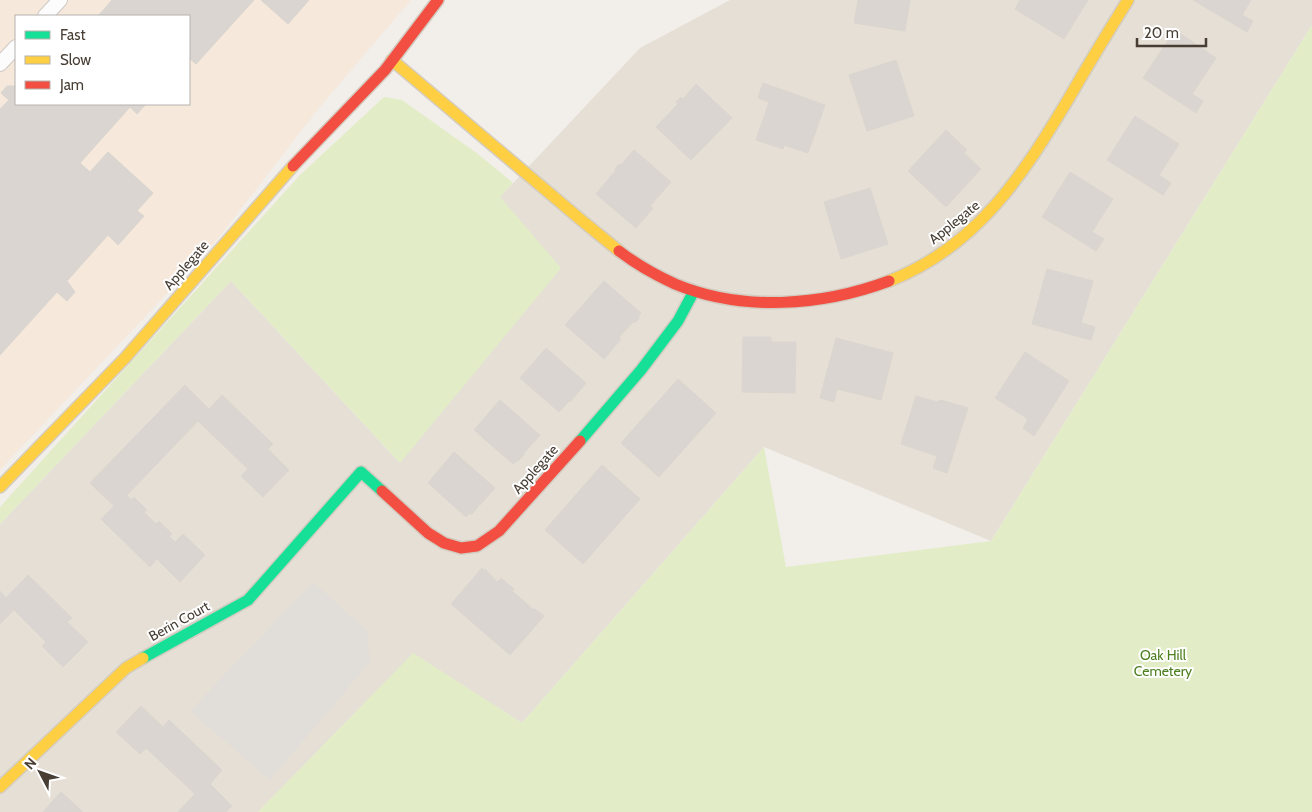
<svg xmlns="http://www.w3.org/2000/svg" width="1312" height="812" font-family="Cabin,sans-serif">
<rect width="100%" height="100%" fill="#f2eeea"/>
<path fill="#e6dfd6" d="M730,0H1312V25L991,541L764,447L522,723L413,654L258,812H0V524L231,281L399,462L500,197L640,48Z"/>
<path fill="#f6e8db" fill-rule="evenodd" d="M0,0H411L319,108L213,245L0,470ZM16,16H189V104H16Z"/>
<g fill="#e2edc7">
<path d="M1312,25V812H258L413,653L522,723L764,447L786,567L991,541Z"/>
<path d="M384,97L402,100L478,154L513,183L500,197L561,268L400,463L231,281L0,524V507L300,175Z"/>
</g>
<path fill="#e1ddd8" d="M313,582L367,631L370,662L270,780L190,711Z"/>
<g fill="#dad5d0" stroke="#dad5cf">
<path d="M112,0H254L196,64L189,58V16H98Z"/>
<path d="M261,0H309L288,24Z"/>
<path d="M858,0H910L905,31L854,23Z"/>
<path d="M1020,0H1088L1064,39L1015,9Z"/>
<path d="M1193,0H1251L1242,15L1253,21L1247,32Z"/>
<path d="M1175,30L1216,58L1192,94L1203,101L1196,113L1143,78Z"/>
<path d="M896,60L914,116L867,131L849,75Z"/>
<path d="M763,83L825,105L808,153L784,145L783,149L756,140L769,102L758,98Z"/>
<path d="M696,84L732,118L691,160L656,127L678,104L676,102L681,97L683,99Z"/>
<path d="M7,86H16V104H146L137,114L130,107L80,163L1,93Z"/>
<path d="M9,100L90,172L108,152L153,193L137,211L144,216L118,245L108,235L67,281L75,292L67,301L57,292L0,355V109Z"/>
<path d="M1135,116L1179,144L1159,175L1171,183L1163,195L1107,160Z"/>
<path d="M946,130L967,150L964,153L981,169L946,207L908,171Z"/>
<path d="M634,150L671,182L650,206L653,208L636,228L596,194L616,170L615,169L619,164L621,165Z"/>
<path d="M1070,172L1113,199L1092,232L1104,239L1096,251L1042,217Z"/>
<path d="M870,188L888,244L841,259L824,202Z"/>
<path d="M1047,269L1093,281L1081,323L1095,327L1091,340L1032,324Z"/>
<path d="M604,281L641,313L639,315V318L636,322H633L619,337L621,339L604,359L565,325Z"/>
<path d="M743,337H771V342H796L795,393L742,392Z"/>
<path d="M836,338L893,353L881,400L837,389L834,402L820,398Z"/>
<path d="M546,348L586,383L570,402L569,401L559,412L520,378Z"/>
<path d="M1025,352L1069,381L1034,436L1023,428L1028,419L995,398Z"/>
<path d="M678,379L716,413L659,477L621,443Z"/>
<path d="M185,385L209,409L222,395L273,444L268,449L289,470L263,497L241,476L248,469L198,421L127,495L131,500L134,497L147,510L144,512L156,524L159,521L172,534L169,536L175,542L183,534L205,555L180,582L157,559L150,567L101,519L114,506L90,483Z"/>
<path d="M916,396L937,402L941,400L968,408L947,473L933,468L937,456L901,444Z"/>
<path d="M500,400L540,435L525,452H524V455L518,461L515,462L513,464L474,430Z"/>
<path d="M454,452L495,488L480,505L478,504V507L472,514H468L466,517L428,483Z"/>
<path d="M602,465L640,499L583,564L545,530Z"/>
<path d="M482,568L484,570L485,569L497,582L501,578L514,589L512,591L534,610L535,609L544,616L510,655L451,604Z"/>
<path d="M28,575L72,618L67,622L88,642L63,667L42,646L46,642L14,610L0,624V591L6,598Z"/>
<path d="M141,706L163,727L169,720L222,770L210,784L232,806L226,812H178L195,794L146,748L140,754L116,732Z"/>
<path d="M61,792L82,811V812H43Z"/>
</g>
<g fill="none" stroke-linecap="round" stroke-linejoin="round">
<g stroke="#cecac5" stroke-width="16">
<g id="lane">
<path d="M45,16L60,0"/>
<path d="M0,64L16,47"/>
</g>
</g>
<g stroke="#d3ccc1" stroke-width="14">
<g id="fast">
<path d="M580,441L641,370L678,321L694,291"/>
<path d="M143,658L248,600L361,472L382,491"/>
</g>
</g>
<g stroke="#d3ccc1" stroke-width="14">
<g id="slow">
<path d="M392,60L580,219L619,251"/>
<path d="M889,281C977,247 1023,175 1069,98C1088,65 1108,32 1128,0"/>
<path d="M0,487L125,358L293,166"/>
<path d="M0,787L126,668L143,658"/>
</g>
</g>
<g stroke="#d3ccc1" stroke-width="14">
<g id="jam">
<path d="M293,166L385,70L438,0"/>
<path d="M619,251C636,264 655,275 675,284C742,312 822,306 889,281"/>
<path d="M382,491L428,533L444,543L461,548L477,546L499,531L580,441"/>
</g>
</g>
<use href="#lane" stroke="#fdfcfc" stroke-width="14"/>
<use href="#fast" stroke="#16e098" stroke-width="11"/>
<use href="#slow" stroke="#ffcf43" stroke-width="11"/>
<use href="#jam" stroke="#f24e42" stroke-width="11"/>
</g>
<g text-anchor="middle" stroke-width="4" stroke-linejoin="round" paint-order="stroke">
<g font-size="14" fill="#483e34" stroke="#fff">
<text transform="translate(954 222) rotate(-39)" y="5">Applegate</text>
<text transform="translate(186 265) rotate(-49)" y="5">Applegate</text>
<text transform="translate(535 469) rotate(-48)" y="5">Applegate</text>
<text transform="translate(179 621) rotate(-29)" y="5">Berin Court</text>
</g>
<g font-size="14" fill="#4e8021" stroke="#fff">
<text x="1163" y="660">Oak Hill<tspan x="1163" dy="16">Cemetery</tspan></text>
</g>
</g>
<rect x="15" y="15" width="175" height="90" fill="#ffffff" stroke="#b6b2ae"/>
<rect x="25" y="31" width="25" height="8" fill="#16e098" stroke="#b6b2ae"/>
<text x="60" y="40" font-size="15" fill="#483e34">Fast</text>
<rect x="25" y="56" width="25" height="8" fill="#ffcf43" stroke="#b6b2ae"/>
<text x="60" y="65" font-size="15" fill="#483e34">Slow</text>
<rect x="25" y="81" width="25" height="8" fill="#f24e42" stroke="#b6b2ae"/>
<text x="60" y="90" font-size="15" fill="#483e34">Jam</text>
<g transform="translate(40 772) rotate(311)" stroke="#ffffff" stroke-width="4" paint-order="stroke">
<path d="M0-4L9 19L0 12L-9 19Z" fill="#483e34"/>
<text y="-8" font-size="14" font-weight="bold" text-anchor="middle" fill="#483e34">N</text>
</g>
<path d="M1137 38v8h69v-8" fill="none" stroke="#483e34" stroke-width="2.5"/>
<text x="1144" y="38" font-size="15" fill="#483e34" stroke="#ffffff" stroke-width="4" paint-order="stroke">20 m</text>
</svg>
